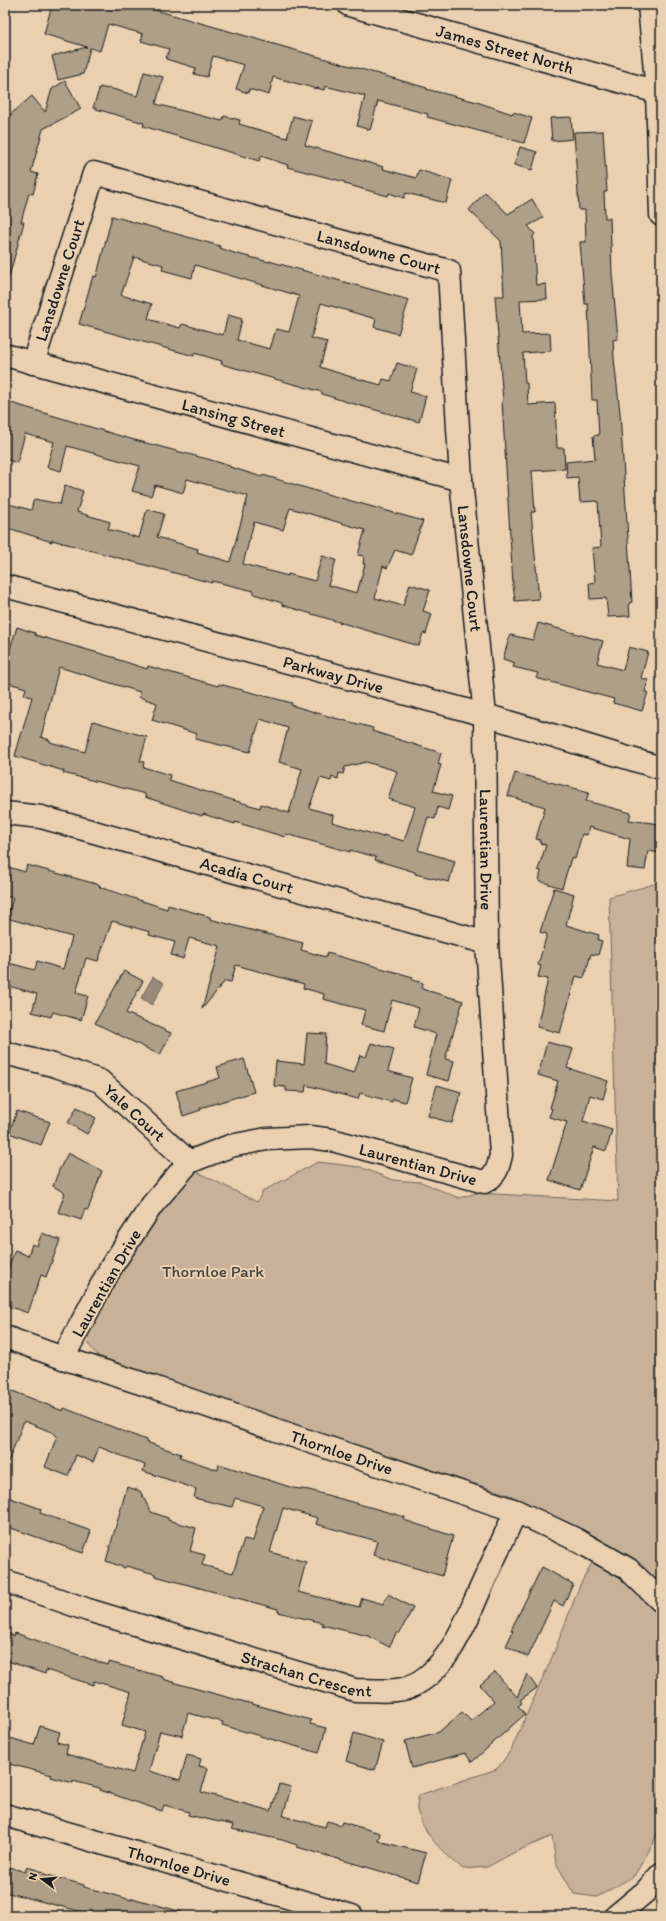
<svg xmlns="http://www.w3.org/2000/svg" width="666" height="1921" font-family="Itim,sans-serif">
<rect width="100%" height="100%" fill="#e8d0b1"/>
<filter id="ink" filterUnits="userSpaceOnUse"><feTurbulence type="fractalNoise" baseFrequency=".025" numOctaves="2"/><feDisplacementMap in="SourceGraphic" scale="8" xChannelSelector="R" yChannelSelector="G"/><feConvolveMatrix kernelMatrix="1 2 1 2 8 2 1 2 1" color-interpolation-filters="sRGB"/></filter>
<g filter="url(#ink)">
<path fill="#c7b299" stroke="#72675a" d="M661,882V1822L653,1844L634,1876L597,1897L574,1894L556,1863L552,1836L515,1852L487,1867L463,1869C444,1853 424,1836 417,1810C416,1806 418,1800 419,1795L497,1769L511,1750L553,1655L580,1585L603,1542L512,1496L176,1386L98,1356L89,1345L88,1334L136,1247L154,1221L195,1171L257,1202L263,1191L318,1162L360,1167L393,1180L421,1182L459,1198L477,1193L618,1201L609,897Z"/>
<path fill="#9a8b78" stroke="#685f53" d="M153,977L164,983L152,1005L141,998Z"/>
<g fill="#af9e88" stroke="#1c1c1c" fill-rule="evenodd">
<path d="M52,5H138L427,88L426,89L477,102L512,114L513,112L532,118L524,143L427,117L428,114L378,101L370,130L357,126L365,96L325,86L324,90L317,88V89L273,77L269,95L249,89L248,93L236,89L244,65L213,56L207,77L194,74L196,68L166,59L169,49L141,41L143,34L108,24L100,51L90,48L83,74L58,80L52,56L87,47L44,34Z"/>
<path d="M144,72L163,77L156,104L222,121L224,116L240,120L239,124L287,138L293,116L312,121L305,145L384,167L383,169L416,178L419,170L452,180L446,203L406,193L404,198L389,193L388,196L345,184V182L287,167L288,165L261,156L259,161L226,151L143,126L144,123L93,108L100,87L108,89L109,88L137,96Z"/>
<path d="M65,81L81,109L43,129L31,172L38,174L33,194L29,193L21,222H24L9,277L5,276V172L10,149H5V119L32,96L45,112L52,89Z"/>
<path d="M571,117L573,139L552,141L550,118Z"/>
<path d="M603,131L607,192H604L605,218H610L612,274L618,339L613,340L614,359L620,413L632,602L629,603L630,616L608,617L606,598L590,599L589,583L595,582L592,548L601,547L598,501L580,502L578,477L567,478L566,462L595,459L593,436L599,435L597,400H592L588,304H585L580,242H586L585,210H579L574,132Z"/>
<path d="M520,147L537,152L532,170L514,165Z"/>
<path d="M485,192L508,214L532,199L543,218L528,226L535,234L533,236L536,285L546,284L547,299L520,300L522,334L550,333L551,351L523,353L525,383H527L528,405L555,403L557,448H564L565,469L532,471L535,512H531L539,599L515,601L513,585L502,401H503L495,296H504L501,241L469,210Z"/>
<path d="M112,216L220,246V248L234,253L269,262V261L409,300L398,334L374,327L376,319L321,303L311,338L327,342L320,367L348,376L381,385L383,379L391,381L397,363L417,369L410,392L426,396L419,422L347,402L322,394V392L221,364L222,361L194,353V356L79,324L93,276L96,277L98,271ZM134,257L163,265L162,270L192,278L195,265L299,296L289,332L276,329L270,349L237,340L242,319L228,315L223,335L182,324L180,328L148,319L152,304L121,295Z"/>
<path d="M5,401L127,438L211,460L230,466V467L262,477L263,475L316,491L423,521L411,555L395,550L387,568L383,566L375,598L403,606L410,584L430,590L423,611L432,614L426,634L423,633L419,646L282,605V603L254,594V591L212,581V583L52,540V542L5,527V503L31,510L34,499L60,504L65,485L83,491L77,512L110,522L108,529L139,538L147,509L164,514L157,537L198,549L197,552L230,562L248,496L187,479L183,493L155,485L151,496L132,491L140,466L67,446L61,471L47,467L54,442L25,434L17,463L5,459ZM290,508L365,530L358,555L364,556L363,564H365L357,593L328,585L336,560L322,556L315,581L288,574V576L243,564L254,522L283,530Z"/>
<path d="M538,623L603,641L597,663L623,670L629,647L648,652L641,678L648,680L645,692H648L642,711L613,703L614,699L536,678L538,673L513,667L515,663L503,659L510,635L533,640Z"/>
<path d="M17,627L35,633V635L116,658V659L147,669L148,666L218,686L219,684L292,703L291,705L331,717L373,728L372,731L441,753L438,764L441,765L433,791L452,796L448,810L438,807L435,819L428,817L418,850L455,861L449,882L415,874V872L375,860L376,857L350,850V852L286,834L285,837L235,822V824L203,814L202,816L145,797V794L134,791L63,773L64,771L15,756L32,697L24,695L26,688L5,682V674L10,655H8ZM59,667L140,692L139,697L157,703L152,720L197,734L195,739L250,752L260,719L288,728L279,762L302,769L289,813L261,804L260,808L216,795L169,780L170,775L143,767L144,762L140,761L147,737L93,721L85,752L50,742V740L41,737ZM366,762L397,771L388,799L415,807L404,841L383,835V837L332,822L333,815L309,808L320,778L331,781L332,777L338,779L339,773L343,774L345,767Z"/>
<path d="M515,773L589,792L586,801L631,813L629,820L660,824L661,853L648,851L645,870L627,868L630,839L589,827L587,835L582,834L575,859L571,858L562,888L539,881L541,871L538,870L546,845L540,843V840L536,839L545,807L508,796Z"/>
<path d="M27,865L100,885L99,887L167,909L168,905L210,917V919L243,928L303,943L301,950L326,957L327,953L413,977L412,980L423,983L422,989L463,1001L445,1059L454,1061L449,1081L426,1075L436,1034L414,1027L419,1008L392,1000L384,1031L361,1025L365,1010L323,999L324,994L303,988L304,984L236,965L231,982L225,981L202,1009L220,946L189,938L183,959L171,955L175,942L149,935L150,932L112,921L98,961L86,958L76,993L88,996L81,1020L53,1012L51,1017L32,1012L37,994L5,985V962L35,970L37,961L63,969L72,937L7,918L13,898L5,896V866L25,872Z"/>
<path d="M554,888L574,894L566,925L599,935L598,940L602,941L598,955L591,954L584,978L576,976L560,1033L537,1027L548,979L538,977L541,966L538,965L547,934L540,932Z"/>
<path d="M124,971L143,981L126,1013L171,1033L160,1055L95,1023Z"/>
<path d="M307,1033L326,1034L324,1064L354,1073L360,1055L366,1057L371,1043L394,1049L388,1071L412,1078L405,1102L393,1099L392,1102L360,1093L358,1099L306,1085L305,1092L286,1091V1087L274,1086L276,1061L304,1064Z"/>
<path d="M547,1042L573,1049L567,1068L608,1081L603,1099L590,1095L583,1121L612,1130L606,1151L594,1147L580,1190L549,1180L567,1122L549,1117L552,1109L550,1108L558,1081L538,1075Z"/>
<path d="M244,1059L254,1092L200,1108L201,1110L183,1116L176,1091L220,1078L217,1067Z"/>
<path d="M437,1085L461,1092L452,1123L428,1116Z"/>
<path d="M77,1107L96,1118L87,1134L68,1123Z"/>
<path d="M17,1111L50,1122L41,1145L9,1133Z"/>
<path d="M68,1153L102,1171L88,1210L85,1209L81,1220L58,1212L65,1193L53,1186L59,1170Z"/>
<path d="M42,1233L60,1240L46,1277L41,1275L28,1313L5,1305V1276L15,1250L28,1256L32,1244L37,1246Z"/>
<path d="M5,1388L63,1411L64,1408L146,1440V1442L181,1454L180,1457L218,1470L219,1464L293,1488L309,1490L405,1517L404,1520L453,1536L442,1576L373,1555L377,1541L316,1524L318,1518L283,1508L270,1552L306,1562L298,1592L359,1607L362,1598L383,1604L388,1594L413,1608L399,1634L397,1632L389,1647L368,1636L322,1625L323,1623L278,1612V1609L155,1576V1574L126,1566L125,1568L106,1561L127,1487L140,1491L151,1512L168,1518V1520L196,1528L190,1551L205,1555L202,1565L233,1573L244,1539L253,1541L263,1506L235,1498L232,1507L194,1498L196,1489L143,1471L145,1465L99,1447L93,1462L76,1455L68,1476L45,1467L57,1436L54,1434V1433L24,1421L6,1467H5Z"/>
<path d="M5,1496L41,1509L40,1513L91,1531L83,1553L5,1526Z"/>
<path d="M542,1567L573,1584L563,1606L554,1601L528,1657L506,1646L513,1631L511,1630Z"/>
<path d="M5,1632L14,1636L15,1633L108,1665L109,1662L163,1677V1679L179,1684L311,1720L310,1724L326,1728L319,1753L222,1725L223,1722L188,1713L182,1736L160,1731L149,1771L180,1780L187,1755L201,1759L199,1766L208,1768L201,1792L271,1811L279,1784L291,1787L283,1816L325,1827L327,1821L341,1825L342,1822L380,1833L378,1841L426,1853L418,1882L297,1847V1845L282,1840L232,1829L233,1825L188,1815L189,1812L164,1805L162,1811L100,1790V1788L73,1781V1783L51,1777L52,1775L5,1763V1756L10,1738L34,1745L40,1726L60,1732L57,1742L68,1745L66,1754L133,1773L145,1732L122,1725L131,1692L94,1681L93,1685L46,1670L45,1674L5,1660Z"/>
<path d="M495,1672L517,1697L527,1674L537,1688L520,1700L522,1703L518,1706L525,1714L472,1762L465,1753L412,1768L405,1741L439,1732L462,1712L471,1721L494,1701L480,1685Z"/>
<path d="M354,1733L383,1742L375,1770L346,1761Z"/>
<path d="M10,1867L25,1872L27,1867L44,1872V1874L84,1885V1887L132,1900V1898L182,1912L181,1916H98L5,1892V1884Z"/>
</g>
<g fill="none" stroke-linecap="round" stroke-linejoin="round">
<g stroke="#1c1c1c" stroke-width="25">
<g id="minor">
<path id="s1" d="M349,5L661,93"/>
<path d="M649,5L657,92L661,215"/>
<path id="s2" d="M5,355L461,480"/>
<path id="s3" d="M33,363L94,173L449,271L461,480L485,715L487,943L501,1155C498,1168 497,1175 484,1182L332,1140L310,1137L267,1139L230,1146L189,1162L152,1205L111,1267L63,1358"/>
<path id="s4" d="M5,586L485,715L661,768"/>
<path id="s5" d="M5,813L41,817L487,943"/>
<path id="s6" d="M5,1053L53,1065L100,1081L189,1162"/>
<path id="s7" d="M5,1337L63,1358L153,1387L302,1439L516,1511L575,1539L628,1569L661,1601"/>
<path id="s8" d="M5,1581L88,1610L355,1690C371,1690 395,1693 410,1687C450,1669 466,1620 483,1583C494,1559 505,1535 516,1511"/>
<path id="s9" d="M5,1815L352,1916"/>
<path d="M616,1916L645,1892L661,1874"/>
</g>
</g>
<use href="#minor" stroke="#e8d0b1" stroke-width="22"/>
</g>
</g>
<g text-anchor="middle" stroke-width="4" stroke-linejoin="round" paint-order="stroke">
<g font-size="17" fill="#1c1c1c" stroke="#e8d0b1">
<text dy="6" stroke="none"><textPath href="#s1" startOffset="162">James Street North</textPath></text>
<text dy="6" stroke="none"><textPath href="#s3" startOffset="495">Lansdowne Court</textPath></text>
<text dy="6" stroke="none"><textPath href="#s3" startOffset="87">Lansdowne Court</textPath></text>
<text dy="6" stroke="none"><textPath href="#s2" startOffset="237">Lansing Street</textPath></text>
<text dy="6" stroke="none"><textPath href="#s3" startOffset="866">Lansdowne Court</textPath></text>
<text dy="6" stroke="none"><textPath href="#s4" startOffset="340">Parkway Drive</textPath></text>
<text dy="6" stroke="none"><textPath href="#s3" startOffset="1148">Laurentian Drive</textPath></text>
<text dy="6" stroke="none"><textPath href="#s5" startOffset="250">Acadia Court</textPath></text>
<text dy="6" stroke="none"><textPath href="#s6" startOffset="146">Yale Court</textPath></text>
<text transform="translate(418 1164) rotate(15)" y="6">Laurentian Drive</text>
<text transform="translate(106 1283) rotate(-60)" y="6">Laurentian Drive</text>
<text dy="6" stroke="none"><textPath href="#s7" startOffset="356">Thornloe Drive</textPath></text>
<text dy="6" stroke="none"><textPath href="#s8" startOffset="316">Strachan Crescent</textPath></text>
<text dy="6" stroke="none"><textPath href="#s9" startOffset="181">Thornloe Drive</textPath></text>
</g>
<g font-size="17" fill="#47423b" stroke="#e8d0b1">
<text x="213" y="1277">Thornloe Park</text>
</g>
</g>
<rect width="666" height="1921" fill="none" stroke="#e8d0b1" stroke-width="20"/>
<rect x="10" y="10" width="646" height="1901" fill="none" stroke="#1c1c1c" stroke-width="1.5" filter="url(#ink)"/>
<g transform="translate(42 1879) rotate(286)" stroke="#e8d0b1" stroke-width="3" paint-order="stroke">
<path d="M0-3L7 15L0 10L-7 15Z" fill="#1c1c1c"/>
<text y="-6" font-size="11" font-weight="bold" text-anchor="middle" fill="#1c1c1c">N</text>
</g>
</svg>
